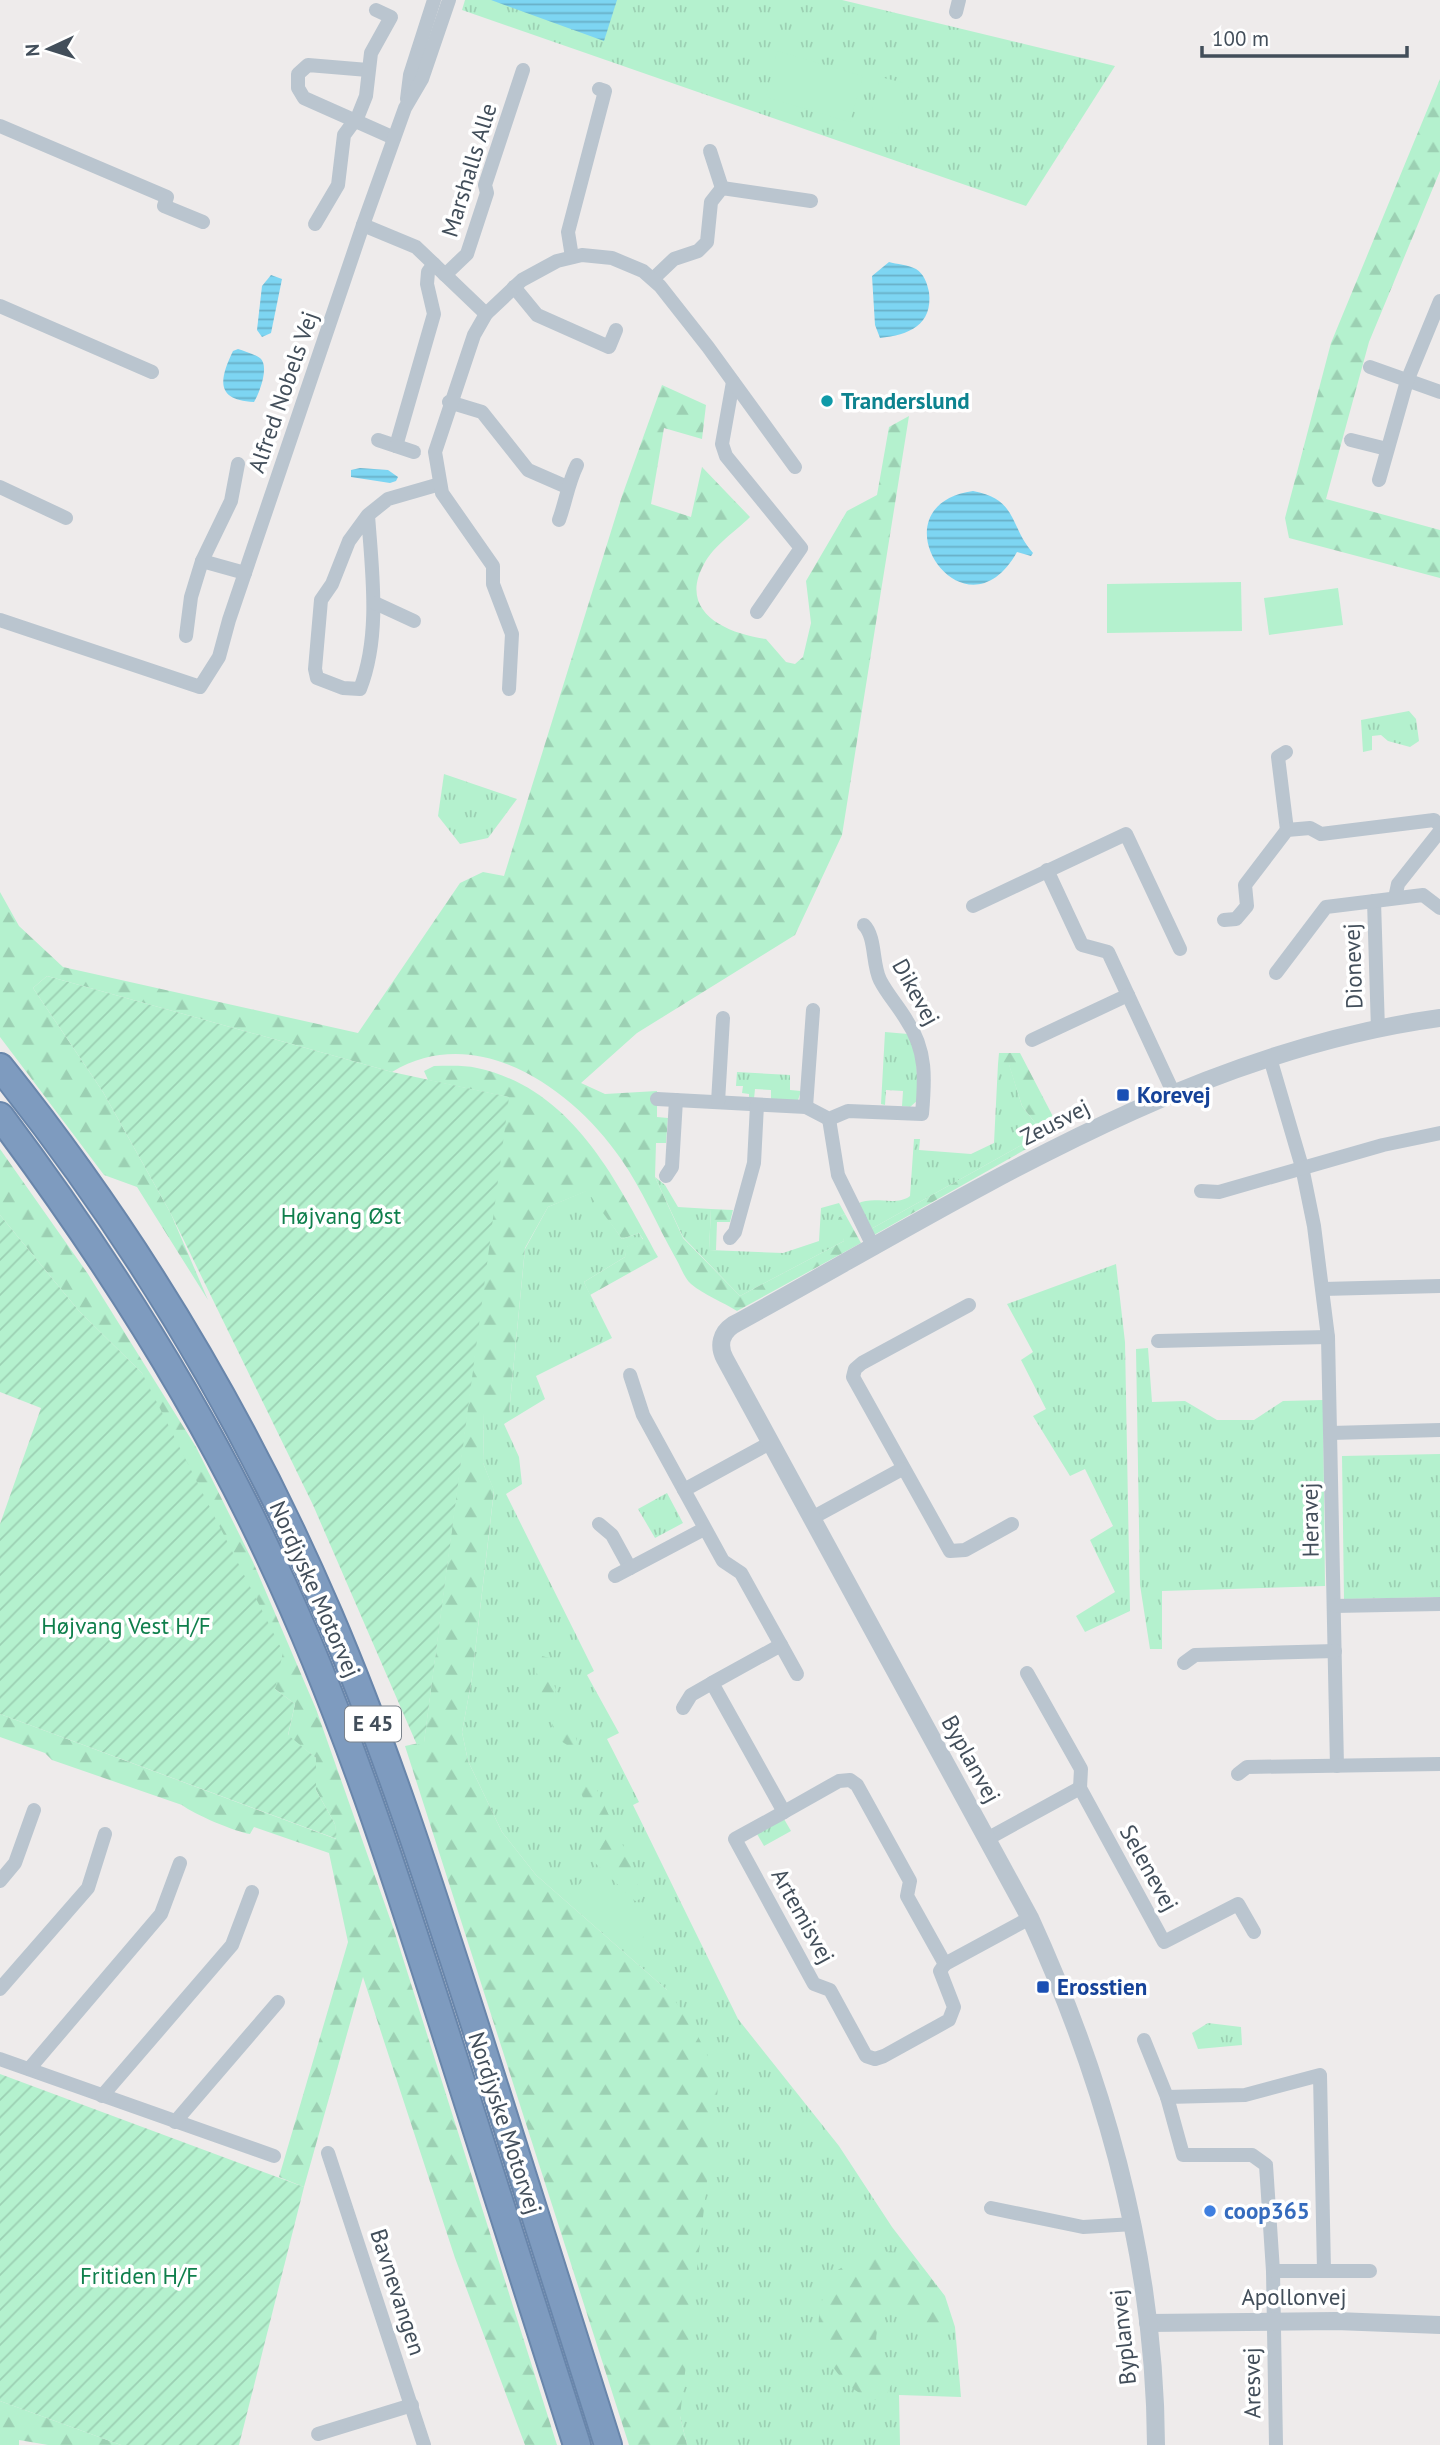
<svg xmlns="http://www.w3.org/2000/svg" width="1440" height="2445" font-family="'PT Sans',sans-serif">
<defs>
<pattern id="grass-tufts" width="24" height="20" patternUnits="userSpaceOnUse" patternTransform="scale(1.75)"><rect width="24" height="20" fill="#b4f1ce"/><path d="M3 7l-1-3M5 7V3M7 7l1-3M15 17l-1-3M17 17v-4M19 17l1-3" fill="none" stroke="#9cd0b3"/></pattern>
<pattern id="forest-firs" width="22" height="20" patternUnits="userSpaceOnUse" patternTransform="scale(1.75)"><rect width="22" height="20" fill="#b4f1ce"/><path d="M5 1l3.5 6h-7zM16 11l3.5 6h-7z" fill="#9cd0b3"/></pattern>
<pattern id="garden-furrows" width="10" height="10" patternUnits="userSpaceOnUse" patternTransform="scale(1.75)"><rect width="10" height="10" fill="#b4f1ce"/><path d="M-1 1l2-2M0 10L10 0M9 11l2-2" fill="none" stroke="#9cd0b3"/></pattern>
<pattern id="water-rules" width="6" height="5" patternUnits="userSpaceOnUse" patternTransform="scale(1.75)"><rect width="6" height="5" fill="#7dd5f2"/><path d="M0 2.5h6" fill="none" stroke="#68afc7"/></pattern>
</defs>
<rect width="100%" height="100%" fill="#eeebeb"/>
<g fill="url(#grass-tufts)">
<path d="M465,0H842L1115,66L1026,206L462,10Z"/>
<path d="M1409,711L1416,719L1419,741L1410,747L1388,741L1381,735L1372,736V750L1363,752L1361,720Z"/>
<path d="M444,774L517,799L488,838L460,844L438,816Z"/>
<path d="M885,1032L908,1034L916,1052L918,1100L910,1107L902,1106L903,1091L886,1090L885,1105L881,1104Z"/>
<path d="M998,1064H1009L1022,1106L1043,1133L871,1229L857,1204C874,1195 896,1207 910,1196L914,1139H920L919,1150L971,1154L994,1143Z"/>
<path d="M737,1072L790,1075V1090L801,1091L798,1100H771V1090L755,1089L754,1099L749,1098V1094L742,1093L743,1086H736Z"/>
<path d="M655,1177L665,1185L678,1207L711,1209L709,1250L783,1253L819,1241L821,1208L839,1203L845,1214L839,1217L844,1241L740,1296L683,1237Z"/>
<path d="M588,1190L622,1239L639,1233L643,1240L627,1247L625,1257L584,1282L612,1338L536,1376L545,1399L504,1424L519,1457L522,1484L506,1494L594,1671L587,1675L619,1733L607,1739L639,1802L633,1805L738,2019L839,2146L892,2227L945,2296L955,2327L961,2397L899,2395L900,2445H687L680,2416L667,1990L536,1875L502,1832L468,1761L462,1732L472,1678L494,1491L483,1463L484,1412L509,1413L525,1249L548,1207Z"/>
<path d="M1116,1264L1125,1342L1130,1611L1085,1632L1076,1616L1115,1592L1090,1540L1113,1526L1085,1469L1070,1476L1033,1416L1046,1409L1021,1360L1033,1352L1007,1304Z"/>
<path d="M1148,1348L1152,1402L1185,1401L1217,1420H1254L1283,1401L1323,1400L1325,1586L1162,1591V1649H1150L1140,1585L1136,1349Z"/>
<path d="M1440,1454V1597L1344,1599L1342,1456Z"/>
<path d="M667,1493L683,1523L655,1538L638,1509Z"/>
<path d="M784,1819L791,1831L764,1846L757,1834Z"/>
<path d="M1208,2023L1241,2027L1242,2045L1198,2049L1192,2033Z"/>
</g>
<g fill="url(#forest-firs)">
<path d="M1440,79V171L1369,342L1326,499L1440,530V578L1289,538L1285,518L1331,343Z"/>
<path d="M662,385L706,405L702,439L664,428L651,504L691,517L702,467L750,517C736,531 713,546 704,564C677,613 728,634 766,639L786,662L795,664L803,657L811,623L806,581L847,511L877,495L889,427L909,416L842,835L795,935L637,1033L581,1083L605,1094L657,1091V1117L668,1118L666,1143H656L655,1177L683,1238L740,1296L844,1241L837,1223L839,1217L845,1214L861,1243L737,1311C723,1302 704,1295 691,1284C684,1278 680,1265 675,1257C657,1225 642,1189 621,1159C572,1088 477,1021 392,1072L47,976L33,988L103,1092L171,1214L208,1300L137,1187L104,1175L0,1037V892L19,926L63,967L358,1033L460,883L483,872L504,876L622,496Z"/>
<path d="M999,1053H1020L1060,1130L874,1235L871,1229L1043,1133L1022,1106L1009,1065L998,1064Z"/>
<path d="M434,1066C448,1066 464,1065 477,1068C573,1089 615,1179 658,1257L590,1295L584,1282L625,1257L626,1247L643,1239L639,1233L622,1239L587,1191L548,1207L525,1248L509,1413H484L483,1463L494,1490L472,1678L462,1732L468,1761L502,1832L536,1875L667,1990L692,2024L719,2079L680,2416L687,2445H629L405,1746L424,1742L508,1097L428,1080L424,1071Z"/>
<path d="M0,1149L88,1274L196,1447L253,1562L316,1709L394,1930L557,2445H525L455,2258L363,1977L304,2187L279,2177L348,1942L329,1853L254,1827L250,1834C236,1832 193,1814 182,1805L52,1760L45,1753L0,1737V1714L336,1839L335,1824L316,1790V1758L288,1736L295,1704L275,1689L142,1373L79,1311L0,1215Z"/>
<path d="M711,1209L733,1210L730,1222H717L716,1250H709Z"/>
<path d="M542,1656L553,1659C557,1671 551,1679 556,1690L554,1697H541L535,1661Z"/>
<path d="M564,1714L572,1724L578,1745L573,1749L555,1737L552,1724L556,1716Z"/>
<path d="M590,1775L613,1824C590,1821 585,1804 578,1784Z"/>
<path d="M608,1835L622,1843L643,1898L635,1901L593,1861Z"/>
<path d="M891,2251C898,2254 909,2257 916,2263C936,2279 955,2311 941,2335L929,2333C918,2318 909,2310 890,2312C863,2340 882,2352 893,2381L885,2398L875,2400C844,2390 824,2361 819,2329C817,2311 825,2291 831,2274L861,2256Z"/>
<path d="M0,2401L121,2445H48L19,2440V2445H0Z"/>
</g>
<g fill="url(#garden-furrows)">
<path d="M47,976L392,1072L509,1097L424,1743L417,1745L313,1505L171,1214L103,1092L33,988Z"/>
<path d="M0,1215L79,1311L142,1373L283,1652L275,1689L295,1704L288,1735L316,1758V1790L335,1824L337,1839L0,1714V1524L41,1408L0,1392Z"/>
<path d="M0,2074L304,2187L239,2445H121L0,2401Z"/>
</g>
<g fill="#b4f1ce">
<path d="M777,51L863,76L850,122L766,97Z"/>
<path d="M880,77L909,84L897,134L868,127Z"/>
<path d="M1241,582L1242,631L1107,633V584Z"/>
<path d="M1338,588L1343,625L1269,635L1264,598Z"/>
<path d="M593,1870L655,1924L633,1949L570,1894Z"/>
</g>
<g fill="url(#water-rules)">
<path d="M491,0H617L604,41Z"/>
<path d="M889,262C896,264 909,265 916,269C924,274 927,283 929,292C933,325 909,335 880,338L875,325L872,276Z"/>
<path d="M271,275L282,279L271,333L262,337L257,330L262,286Z"/>
<path d="M238,349C244,351 254,354 260,358C270,366 259,394 254,402C217,400 218,382 233,351Z"/>
<path d="M360,468L388,470L398,477L396,481L390,483L351,477V470Z"/>
<path d="M973,491C1018,499 1009,526 1033,553L1031,556L1017,552C964,647 870,506 973,491Z"/>
</g>
<g fill="none" stroke-linecap="round" stroke-linejoin="round">
<g stroke="#6986ab" stroke-width="30">
<g id="motorway">
<path d="M0,1067C133,1233 245,1419 329,1615C388,1753 433,1895 479,2038C522,2174 565,2309 608,2445"/>
<path d="M0,1116C104,1255 198,1401 271,1559C344,1714 396,1877 448,2040C491,2175 534,2310 577,2445"/>
</g>
</g>
<g stroke="#bac5cf" stroke-width="14">
<path d="M956,12L959,0"/>
<path d="M368,70L308,65L298,74V88L304,98L394,138"/>
<path d="M407,99L410,75L434,0"/>
<path d="M0,126L167,197L164,206L203,222"/>
<path d="M710,151L722,188"/>
<path d="M315,224L338,185L344,135L358,116L366,96L371,53L391,17L376,10"/>
<path d="M363,225L416,247L486,314"/>
<path d="M572,257L568,232L605,91L599,89"/>
<path d="M445,275L467,254L487,193L485,185L523,70"/>
<path d="M653,279L674,259L698,251L707,242L711,202L722,188L811,201"/>
<path d="M514,287L537,315L609,347L616,330"/>
<path d="M0,306L152,372"/>
<path d="M1370,367L1440,392"/>
<path d="M733,382L722,444L726,456L801,548L757,612"/>
<path d="M449,402L482,412L528,470L567,487"/>
<path d="M378,440L396,446L434,314L427,284L428,272L434,264"/>
<path d="M1351,440L1387,449"/>
<path d="M396,446L414,452"/>
<path d="M1379,480L1407,381L1440,301"/>
<path d="M0,487L66,518"/>
<path d="M368,515L349,541L332,584L321,600L315,669L317,678L343,688L360,689C381,635 372,572 368,515L388,499L440,484"/>
<path d="M559,520C566,501 568,483 577,465"/>
<path d="M202,561L245,573"/>
<path d="M375,603L414,621"/>
<path d="M0,620L200,687L219,657L229,620L363,225L405,108L422,79L449,0"/>
<path d="M186,636L191,597L202,561L231,501L238,464"/>
<path d="M509,689L512,634L493,584V566L442,493L435,452L474,335L486,314L522,280L557,261L582,255L612,258L643,271L660,286L708,347L795,467"/>
<path d="M1286,752L1278,757L1287,830"/>
<path d="M1047,870L1082,945L1108,952L1173,1092"/>
<path d="M1395,898L1398,884L1440,831"/>
<path d="M1374,901L1378,1030"/>
<path d="M973,906L1126,834L1180,949"/>
<path d="M1224,920L1236,919L1247,906L1245,885L1287,830L1310,828L1321,834L1434,820L1440,825"/>
<path d="M1276,973L1326,907L1423,895L1440,908"/>
<path d="M1032,1040L1128,995"/>
<path d="M1270,1058L1302,1167L1314,1226L1328,1337L1337,1766"/>
<path d="M657,1099L806,1107L829,1119L848,1111L922,1114C925,1080 927,1050 907,1021C899,1007 887,994 880,980C872,964 876,937 864,925"/>
<path d="M718,1102L723,1018"/>
<path d="M806,1107L813,1010"/>
<path d="M829,1119L838,1175L874,1248"/>
<path d="M666,1176L672,1167L676,1100"/>
<path d="M1201,1191L1219,1192L1383,1145L1440,1133"/>
<path d="M730,1238L735,1232L754,1163L757,1105"/>
<path d="M1323,1289L1440,1286"/>
<path d="M969,1305L862,1363L855,1369L853,1377L950,1551L965,1550L1012,1524"/>
<path d="M1158,1341L1328,1337"/>
<path d="M630,1375L643,1415L684,1490"/>
<path d="M1331,1433L1440,1430"/>
<path d="M770,1443L684,1490L723,1561L741,1573L781,1645L712,1683L784,1812L839,1781L850,1780L857,1785L910,1881L907,1896L945,1964L1030,1918"/>
<path d="M812,1518L902,1469"/>
<path d="M599,1524L612,1535L630,1568"/>
<path d="M615,1576L704,1529"/>
<path d="M1334,1606L1440,1604"/>
<path d="M781,1645L797,1674"/>
<path d="M1184,1663L1195,1655L1335,1651"/>
<path d="M1027,1673L1081,1769L1080,1788L1164,1942L1238,1904L1254,1932"/>
<path d="M683,1708L691,1695L712,1683"/>
<path d="M1238,1774L1247,1767L1440,1764"/>
<path d="M784,1812L735,1839L814,1984L830,1990L866,2056L875,2059L884,2056L949,2020L954,2007L940,1971L945,1964"/>
<path d="M987,1839L1080,1788"/>
<path d="M0,1881L15,1863L34,1810"/>
<path d="M0,1989L88,1888L105,1834"/>
<path d="M1144,2040L1167,2097L1183,2155H1252L1266,2165L1273,2271L1276,2445"/>
<path d="M0,2059L274,2156"/>
<path d="M29,2069L161,1914L180,1863"/>
<path d="M102,2096L232,1945L252,1892"/>
<path d="M1167,2097L1245,2095L1320,2075L1324,2271"/>
<path d="M175,2122L278,2002"/>
<path d="M328,2153L424,2445"/>
<path d="M991,2208L1083,2227L1134,2224"/>
<path d="M1273,2271H1370"/>
<path d="M318,2434L412,2405"/>
</g>
<g stroke="#bac5cf" stroke-width="18">
<path d="M1148,2323L1336,2321L1440,2325"/>
<path d="M1156,2445C1155,2261 1106,2084 1030,1918L725,1359C718,1346 721,1333 733,1325C957,1203 1182,1053 1440,1018"/>
</g>
<use href="#motorway" stroke="#7e9bbf" stroke-width="26"/>
</g>
<circle fill="#0f9aa8" stroke="#fff" stroke-width="2.5" cx="827" cy="401" r="7"/>
<g fill="#1a4fb4" stroke="#fff" stroke-width="2.5">
<rect x="1116" y="1088" width="14" height="14" rx="3.5"/>
<rect x="1036" y="1980" width="14" height="14" rx="3.5"/>
</g>
<circle fill="#3f7fe0" stroke="#fff" stroke-width="2.5" cx="1210" cy="2211" r="7"/>
<g text-anchor="middle" stroke-width="7" stroke-linejoin="round" paint-order="stroke">
<rect fill="#fff" stroke="#7b838c" stroke-width="2" x="345" y="1706.5" width="56" height="35" rx="5"/>
<g font-size="21" font-weight="bold" fill="#424e5a">
<text x="373" y="1731">E 45</text>
</g>
<g font-size="23" fill="#424e5a" stroke="#fff">
<text transform="translate(469 170) rotate(-73)" y="8">Marshalls Alle</text>
<text transform="translate(283 392) rotate(-71)" y="8">Alfred Nobels Vej</text>
<text transform="translate(1353 966) rotate(-92)" y="8">Dionevej</text>
<text transform="translate(916 992) rotate(61)" y="8">Dikevej</text>
<text transform="translate(1055 1122) rotate(-27)" y="8">Zeusvej</text>
<text transform="translate(1310 1520) rotate(-91)" y="8">Heravej</text>
<text transform="translate(315 1589) rotate(66)" y="8">Nordjyske Motorvej</text>
<text transform="translate(971 1759) rotate(61)" y="8">Byplanvej</text>
<text transform="translate(1149 1868) rotate(61)" y="8">Selenevej</text>
<text transform="translate(803 1916) rotate(61)" y="8">Artemisvej</text>
<text transform="translate(505 2123) rotate(72)" y="8">Nordjyske Motorvej</text>
<text transform="translate(398 2292) rotate(72)" y="8">Bavnevangen</text>
<text x="1294" y="2305">Apollonvej</text>
<text transform="translate(1123 2337) rotate(-96)" y="8">Byplanvej</text>
<text transform="translate(1252 2383) rotate(-91)" y="8">Aresvej</text>
</g>
<g font-size="23" font-weight="bold" fill="#0d838f" stroke="#fff" text-anchor="start">
<text x="841" y="409">Tranderslund</text>
</g>
<g font-size="23" font-weight="bold" fill="#164399" stroke="#fff" text-anchor="start">
<text x="1137" y="1103">Korevej</text>
<text x="1057" y="1995">Erosstien</text>
</g>
<g font-size="23" fill="#0f7f4c" stroke="#fff">
<text x="341" y="1224">Højvang Øst</text>
<text x="126" y="1634">Højvang Vest H/F</text>
<text x="139" y="2284">Fritiden H/F</text>
</g>
<g font-size="23" font-weight="bold" fill="#366cbe" stroke="#fff" text-anchor="start">
<text x="1224" y="2219">coop365</text>
</g>
</g>
<g transform="translate(49 49) rotate(266)" stroke="#ffffff" stroke-width="5" paint-order="stroke">
<path d="M0-5L12 26L0 18L-12 26Z" fill="#424e5a"/>
<text y="-10" font-size="19" font-weight="bold" text-anchor="middle" fill="#424e5a">N</text>
</g>
<path d="M1202 46v10h205v-10" fill="none" stroke="#424e5a" stroke-width="3.5"/>
<text x="1212" y="46" font-size="21" fill="#424e5a" stroke="#ffffff" stroke-width="5" paint-order="stroke">100 m</text>
</svg>
